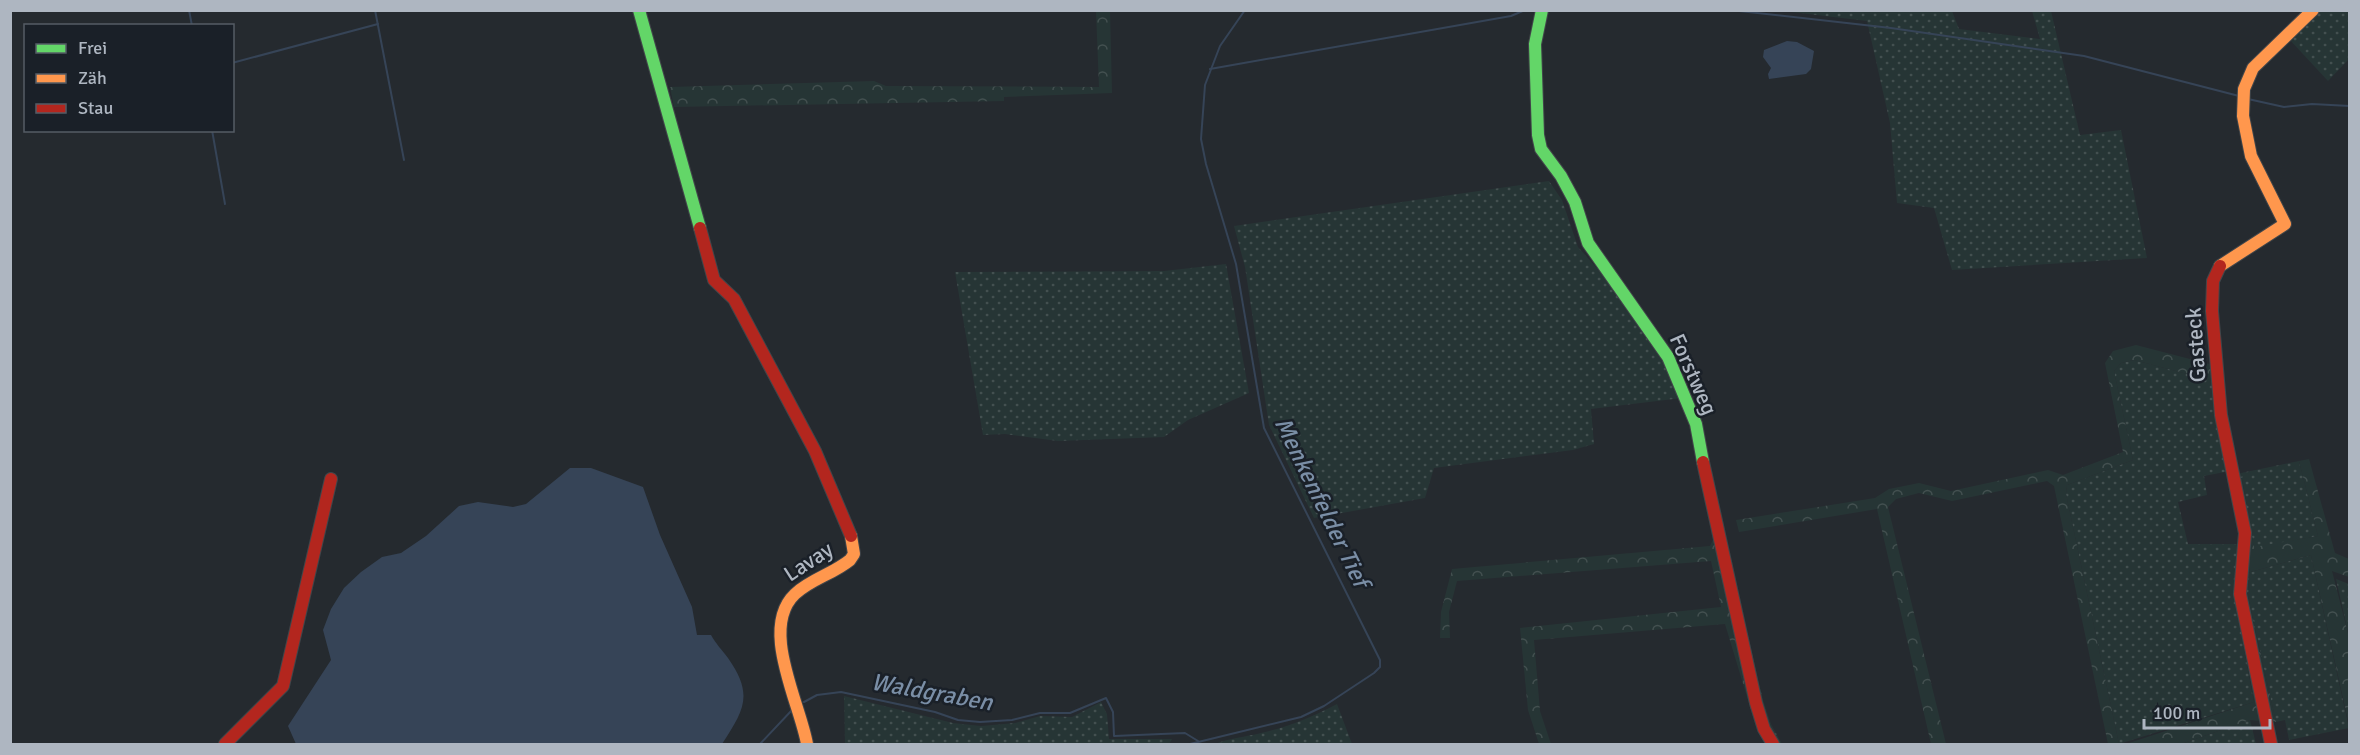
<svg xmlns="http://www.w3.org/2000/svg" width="2360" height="755" font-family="Signika,sans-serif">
<defs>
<pattern id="grass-dots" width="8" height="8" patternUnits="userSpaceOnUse" patternTransform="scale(1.5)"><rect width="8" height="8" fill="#263535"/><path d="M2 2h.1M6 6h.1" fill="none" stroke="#435050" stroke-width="1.8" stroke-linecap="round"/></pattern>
<pattern id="forest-crowns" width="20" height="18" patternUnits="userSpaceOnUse" patternTransform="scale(1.5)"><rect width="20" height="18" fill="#263535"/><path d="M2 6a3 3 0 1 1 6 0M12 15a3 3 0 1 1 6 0" fill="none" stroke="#435050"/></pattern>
</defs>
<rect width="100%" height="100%" fill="#252a2f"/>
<g fill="url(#grass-dots)">
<path d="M1783,11H1952L1959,29L2040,39L2032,11H2051L2080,135L2121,130L2147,258L1952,270L1934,208L1897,203L1890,123L1867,21Z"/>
<path d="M2319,11H2349V59L2328,81L2289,39Z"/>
<path d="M1549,181L1562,200L1578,247L1602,274L1663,359L1682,398L1591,409L1594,444L1573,450L1434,468L1425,498L1314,518L1269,425L1245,267L1234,226Z"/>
<path d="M1226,264L1249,393L1188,420L1164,437L1058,441L1005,434L983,435L955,272L1164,271Z"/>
<path d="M2134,360L2214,381L2230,471L2204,476L2207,495L2178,502L2188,544H2242L2237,611L2254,702L2119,744L2066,494L2067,485L2133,460L2114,371L2121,363Z"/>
<path d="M2299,461L2318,536L2254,548L2241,473Z"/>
<path d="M2311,555L2349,728L2289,740L2285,720L2276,722L2247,593V573Z"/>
<path d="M2336,579L2349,584V637Z"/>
<path d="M844,696L953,723L981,726L1015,723L1040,716L1072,717L1101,702L1107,714L1109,739H1172L1169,744H845Z"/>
<path d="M1337,704L1352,744H1215C1230,738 1245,737 1261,733C1288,727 1312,717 1337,704Z"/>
<path d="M2250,720L2256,744H2181Z"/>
</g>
<g fill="url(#forest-crowns)">
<path d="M1096,11H1110L1112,93L1004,97V101L674,107L670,87L874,81L886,86L1099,87Z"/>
<path d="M2136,345L2213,365L2214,381L2134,360L2121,363L2114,371L2133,460L2067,485L2066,494L2119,744H2108L2054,486L2047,481L1952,501L1919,493L1896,499L1888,507L1946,744H1931L1877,509L1739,532L1736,520L1875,498L1889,489L1919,483L1951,491L2048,470L2063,475L2123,452L2105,363L2113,351Z"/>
<path d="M2309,459L2335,553L2349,559V577L2332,571L2349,637V725L2311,555L2247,573V593L2276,722L2250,720L2181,744H2126L2254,702L2235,592L2236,558L2242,544L2235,474L2241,473L2254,547L2318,536L2299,461Z"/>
<path d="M1721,522L1763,700L1771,724L1782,744H1765L1757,730L1725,624L1534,640L1540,711L1551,744H1539L1528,710L1520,628L1721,607L1711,561L1457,581L1449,612L1450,638H1440L1441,612L1452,569L1710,546Z"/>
</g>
<g fill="#364457">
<path d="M1787,41L1797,42L1814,51L1811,69L1806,74L1769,79L1768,74L1771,68L1763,57L1764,50Z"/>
<path d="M570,468H591L643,487L660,535L692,607L697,635H711C716,644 722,650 728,658C754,695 744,710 722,744H296L288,726L331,660L323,630L331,609L344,588L361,572L382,557L401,553L426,536L459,506L478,502L513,507L526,504Z"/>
</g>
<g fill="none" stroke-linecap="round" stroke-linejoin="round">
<g stroke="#364457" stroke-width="2">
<path d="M189,10L192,26"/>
<path d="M375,10L404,160"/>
<path d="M1730,10L1891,28L2084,56L2239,96"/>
<path d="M232,63L378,24"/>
<path d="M1210,69L1511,16L1525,10"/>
<path d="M2248,99L2284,107L2312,104L2350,106"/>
<path d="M212,130L225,204"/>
<path d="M804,702L817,695L841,692L935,712L958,720L980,722L1012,720L1040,713H1070L1106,698L1113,712L1114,736L1185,733L1198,741"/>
<path d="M760,744L793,709"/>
<path d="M1190,744L1301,717L1324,706L1374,673L1380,667V660L1264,428L1236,264L1206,164L1201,139L1205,85L1220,46L1245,10"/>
</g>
<g stroke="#42464a" stroke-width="14">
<g id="fast">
<path d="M639,10L700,228"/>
<path d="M1542,10L1535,44L1538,135L1541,149L1561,176L1575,202L1588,243L1668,357L1696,424L1703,462"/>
</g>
</g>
<g stroke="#42464a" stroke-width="14">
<g id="slow">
<path d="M2220,266L2285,224L2251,156L2243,116L2244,89L2253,68L2313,10"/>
<path d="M807,744C800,703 759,628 795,594C811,579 833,574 850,560L854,554L851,536"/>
</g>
</g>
<g stroke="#42464a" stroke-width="14">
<g id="jam">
<path d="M700,228L714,280L734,299L815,451L851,536"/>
<path d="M2220,266L2213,281L2212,311L2221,415L2245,533L2240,594L2271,744"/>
<path d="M1703,462L1756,703L1764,729L1773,744"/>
<path d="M225,744L283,686L331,479"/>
</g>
</g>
<use href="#fast" stroke="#63d668" stroke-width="12"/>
<use href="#slow" stroke="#ff974d" stroke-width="12"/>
<use href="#jam" stroke="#b3261e" stroke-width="12"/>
</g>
<g text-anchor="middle" stroke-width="5" stroke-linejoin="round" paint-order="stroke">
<g font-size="22" fill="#aeb6c1" stroke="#1a2028">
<text transform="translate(2195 345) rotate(-94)" y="8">Gasteck</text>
<text transform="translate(1694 374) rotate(66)" y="8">Forstweg</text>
<text transform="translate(808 561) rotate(-33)" y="8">Lavay</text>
</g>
<g font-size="24" font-style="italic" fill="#7a8ea6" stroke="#1a2028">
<text transform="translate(1322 502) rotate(64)" y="8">Menkenfelder Tief</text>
<text transform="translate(932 692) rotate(10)" y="8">Waldgraben</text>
</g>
</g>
<rect width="2360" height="755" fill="none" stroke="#aeb6c1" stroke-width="24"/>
<rect x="24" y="24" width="210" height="108" fill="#1a2028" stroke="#555c65" stroke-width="1.5"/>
<rect x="36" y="44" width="30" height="9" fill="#63d668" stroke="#555c65" stroke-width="1.5"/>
<text x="78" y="54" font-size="18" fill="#aeb6c1">Frei</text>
<rect x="36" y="74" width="30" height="9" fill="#ff974d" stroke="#555c65" stroke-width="1.5"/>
<text x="78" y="84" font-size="18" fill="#aeb6c1">Zäh</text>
<rect x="36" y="104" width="30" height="9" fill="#b3261e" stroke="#555c65" stroke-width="1.5"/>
<text x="78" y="114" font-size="18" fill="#aeb6c1">Stau</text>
<path d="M2144 719v9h126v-9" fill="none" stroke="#aeb6c1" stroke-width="3"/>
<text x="2153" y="719" font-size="18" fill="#aeb6c1" stroke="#1a2028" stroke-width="4.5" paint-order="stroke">100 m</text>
</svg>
